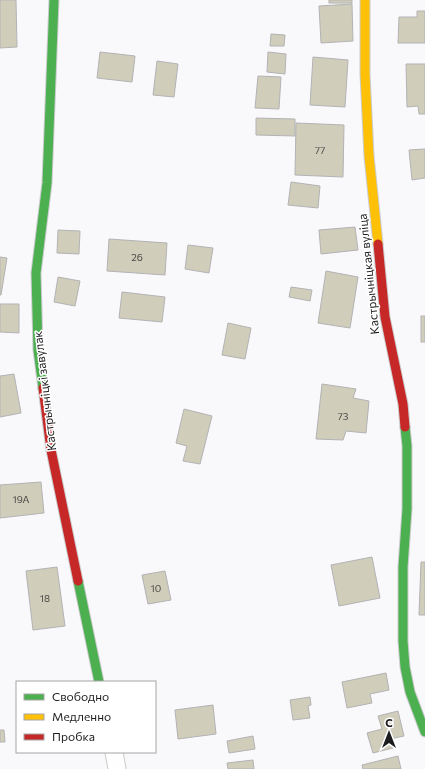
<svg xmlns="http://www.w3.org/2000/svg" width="425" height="769" font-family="Commissioner,sans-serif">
<rect width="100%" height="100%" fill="#f9f8fb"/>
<g fill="#d0cdbb" stroke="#b3b3b4">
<path d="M0,0H16L17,47L0,48Z"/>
<rect x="329" y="0" width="23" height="3"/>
<path d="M352,4L353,41L321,43L319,6Z"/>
<path d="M417,11H425V43H398L399,17H417Z"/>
<path d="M271,34L285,35L284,46H270Z"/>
<path d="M100,52L135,56L132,82L97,78Z"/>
<path d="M268,52L286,54L285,74L267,72Z"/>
<path d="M313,57L348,60L345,107L310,105Z"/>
<path d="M157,61L178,64L174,97L153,95Z"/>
<path d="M406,64H425V114H419L418,106L407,107Z"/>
<path d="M258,76L281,77L279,109L255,108Z"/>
<path d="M256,118L295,119V136L256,135Z"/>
<path d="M296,123L344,125L343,177L295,175Z"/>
<path d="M425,149V178L412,180L409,150Z"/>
<path d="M291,182L320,186L318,208L288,205Z"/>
<path d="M355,227L358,250L321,254L319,230Z"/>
<path d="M58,230L80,231L79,254L57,253Z"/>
<path d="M109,239L167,243L165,275L107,271Z"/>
<path d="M188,245L213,248L209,273L185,269Z"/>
<path d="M0,257L7,258L1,295H0Z"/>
<path d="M326,271L358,277L350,328L318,323Z"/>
<path d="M58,277L80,281L75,306L54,302Z"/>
<path d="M291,287L312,290L310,301L289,297Z"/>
<path d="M122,292L165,297L162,322L119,318Z"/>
<path d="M0,304H19V333L0,332Z"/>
<rect x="421" y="316" width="4" height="26"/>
<path d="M228,323L251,328L245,359L222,355Z"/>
<path d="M14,374L21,413L0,417V376Z"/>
<path d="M322,384L356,389L353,398L369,401L366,433L346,431L343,440L316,439Z"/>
<path d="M184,409L212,416L200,464L183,461L187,446L176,443Z"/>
<path d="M41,482L44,513L0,518V485Z"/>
<path d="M372,557L380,598L339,606L331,565Z"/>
<path d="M421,562H425V615H419Z"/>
<path d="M57,567L65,626L33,630L26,571Z"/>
<path d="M165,571L171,600L148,604L142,575Z"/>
<path d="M386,673L389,690L370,694L372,703L347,708L342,682Z"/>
<path d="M310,697L311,705L308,706L310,718L293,720L290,700Z"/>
<path d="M213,705L216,734L178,739L175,710Z"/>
<path d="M398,711L404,736L390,739L393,748L373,753L367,733L382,729L378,716Z"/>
<path d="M0,730H4L5,742H0Z"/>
<path d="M253,736L255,749L229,753L227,741Z"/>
<path d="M398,756L401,769H363L362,765Z"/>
<path d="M253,760L254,769H228L227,763Z"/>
</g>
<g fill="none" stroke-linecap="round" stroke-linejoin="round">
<g stroke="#cbcbcd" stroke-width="19">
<path id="street" d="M114,752L117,769"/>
</g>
<g stroke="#cbcbcd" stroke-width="11">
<g id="fast">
<path d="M43,388L38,350L36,273L47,183L54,0"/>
<path d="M405,427L407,446V509L403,567V641L405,667L410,692L425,732"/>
<path d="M78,581L99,682"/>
</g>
</g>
<g stroke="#cbcbcd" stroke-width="11">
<path id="slow" d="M365,0V74L369,156L378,244"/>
</g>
<g stroke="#cbcbcd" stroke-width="11">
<g id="jam">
<path d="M378,244L385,317L403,404L405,427"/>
<path d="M43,388L51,450L78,581"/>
</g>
</g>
<use href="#street" stroke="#fefefe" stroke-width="17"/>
<use href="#fast" stroke="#4caf50" stroke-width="9"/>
<use href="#slow" stroke="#ffc107" stroke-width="9"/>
<use href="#jam" stroke="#c62828" stroke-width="9"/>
</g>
<g text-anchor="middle" stroke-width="3" stroke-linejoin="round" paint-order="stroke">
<g font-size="10" fill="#4a4946">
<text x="320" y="154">77</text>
<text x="137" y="261">26</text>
<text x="343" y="420">73</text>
<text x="21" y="503">19А</text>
<text x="156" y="592">10</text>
<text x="45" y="602">18</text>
</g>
<g font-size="12" fill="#1d1d1f" stroke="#fff">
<text transform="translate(369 274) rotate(-96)" y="4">Кастрычніцкая вуліца</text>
<text transform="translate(45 391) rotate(-97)" y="4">Кастрычніцкі завулак</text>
</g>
</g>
<rect x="16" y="681" width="140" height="72" fill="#ffffff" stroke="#a5a5a5"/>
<rect x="24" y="694" width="20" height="6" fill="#4caf50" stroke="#a5a5a5"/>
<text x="52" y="701" font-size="12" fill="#1d1d1f">Свободно</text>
<rect x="24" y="714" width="20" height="6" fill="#ffc107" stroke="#a5a5a5"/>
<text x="52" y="721" font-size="12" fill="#1d1d1f">Медленно</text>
<rect x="24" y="734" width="20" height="6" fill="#c62828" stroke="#a5a5a5"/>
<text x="52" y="741" font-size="12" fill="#1d1d1f">Пробка</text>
<g transform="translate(389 733)" stroke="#ffffff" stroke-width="3" paint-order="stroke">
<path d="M0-3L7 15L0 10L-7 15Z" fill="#1d1d1f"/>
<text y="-6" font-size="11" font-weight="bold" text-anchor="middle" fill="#1d1d1f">С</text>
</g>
</svg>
